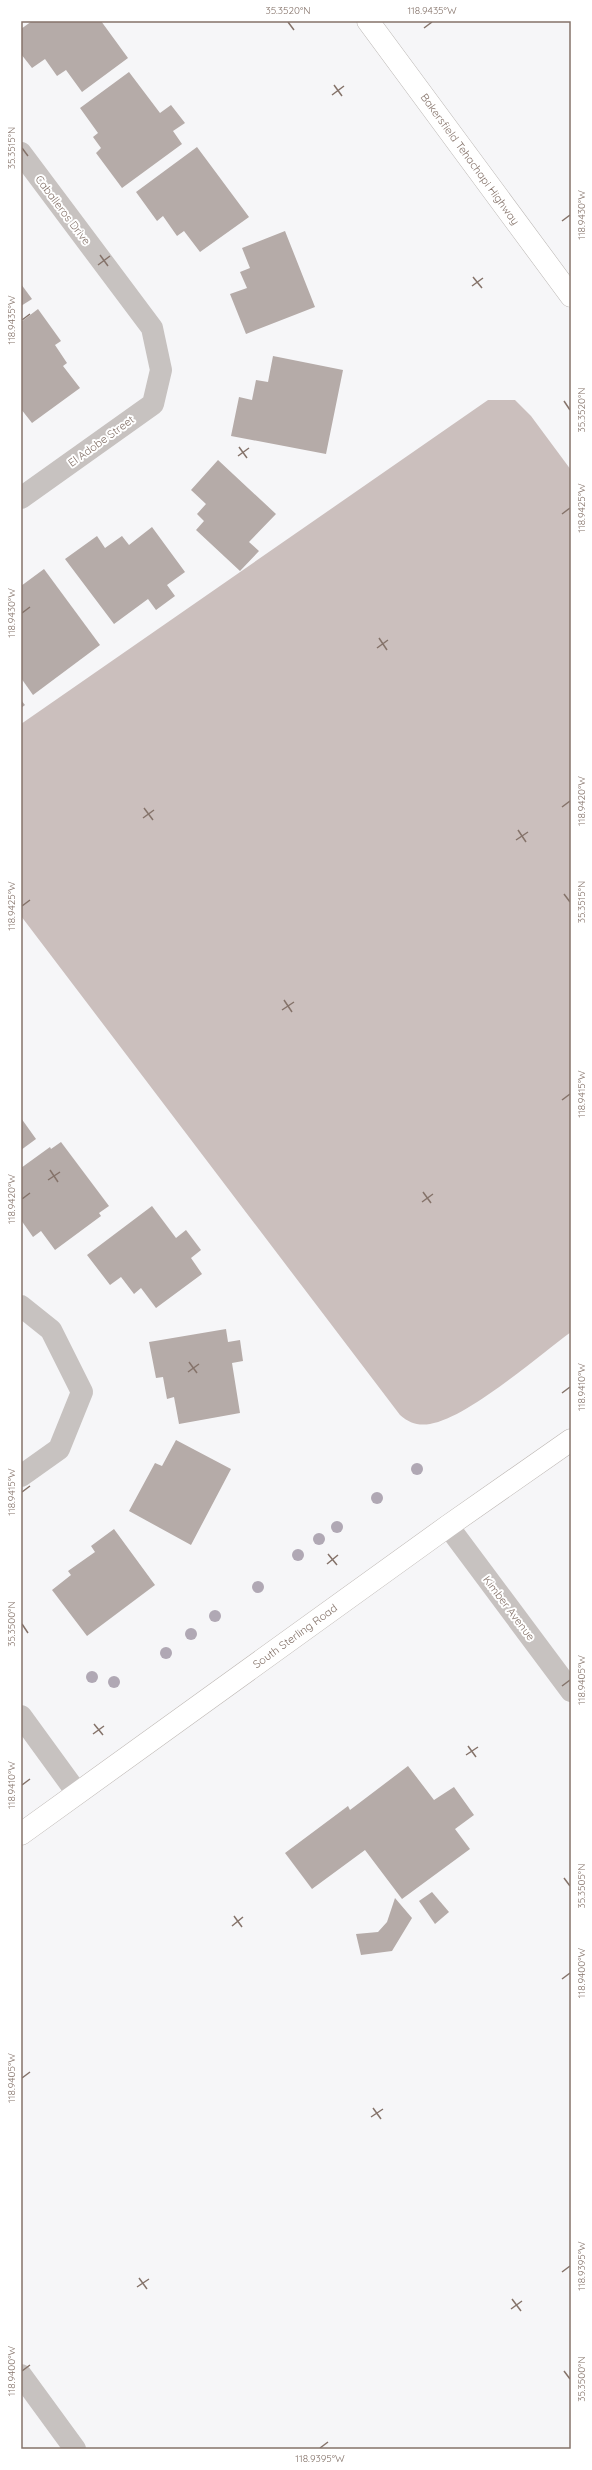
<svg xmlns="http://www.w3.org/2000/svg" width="592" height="2470" font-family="Quicksand,sans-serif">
<rect width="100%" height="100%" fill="#f6f6f8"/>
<path fill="#cbbfbd" d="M488,400H515L531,416L571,470V1332C538,1356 468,1418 430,1424C418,1426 409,1423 400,1415L21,916V724Z"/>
<g fill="#b5aba8">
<path d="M32,21H101L128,58L82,92L66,70L57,76L45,59L32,68L21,54V29Z"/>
<path d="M129,72L160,113L171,105L185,123L173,131L182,144L122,188L96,153L101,148L93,137L98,133L80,108Z"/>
<path d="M197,147L249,217L200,252L184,231L177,236L163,216L157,221L136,192Z"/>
<path d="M285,231L315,307L246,334L230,294L247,288L240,272L250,268L242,248Z"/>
<path d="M21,284L32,299L21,306Z"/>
<path d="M38,309L61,341L55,345L67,363L63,366L80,388L32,423L21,409V322Z"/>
<path d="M273,356L343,370L326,454L231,436L239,397L252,400L256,380L268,382Z"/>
<path d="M218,460L276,514L249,542L259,551L240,571L196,530L204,521L197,514L206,504L191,490Z"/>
<path d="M152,527L185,572L167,585L175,596L156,610L148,599L114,624L65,559L97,536L105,548L122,536L129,545Z"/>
<path d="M44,569L100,645L33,695L21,678V586Z"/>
<path d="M21,700L25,705L21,708Z"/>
<path d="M21,1118L36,1139L21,1150Z"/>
<path d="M61,1142L109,1206L99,1213L101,1216L55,1250L41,1231L33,1237L21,1220V1168L50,1147L51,1149Z"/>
<path d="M152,1206L176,1238L186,1230L201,1250L191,1258L202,1274L156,1308L141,1288L134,1294L121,1277L110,1285L87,1255Z"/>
<path d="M226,1329L228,1342L240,1340L243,1361L232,1363L240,1413L179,1424L174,1397L167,1399L163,1377L156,1378L149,1342Z"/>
<path d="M176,1440L231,1469L191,1545L129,1511L155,1463L162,1466Z"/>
<path d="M114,1529L155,1585L87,1636L52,1590L71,1575L68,1571L95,1552L91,1546Z"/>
<path d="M408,1766L434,1800L454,1787L474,1815L455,1829L470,1849L402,1899L365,1850L312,1889L285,1853L348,1806L350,1810Z"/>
<path d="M432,1892L449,1912L435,1924L419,1901Z"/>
<path d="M395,1898L412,1918L392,1951L361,1955L356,1934L378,1932L387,1922Z"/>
</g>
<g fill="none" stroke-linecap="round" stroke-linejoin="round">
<g stroke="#bcb6b2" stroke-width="23">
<path id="secondary" d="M21,1834L448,1526L571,1440"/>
</g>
<g stroke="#bab6b3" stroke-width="23">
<path id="highway" d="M368,21L571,296"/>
</g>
<g stroke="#c7c2c0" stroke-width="22">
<path d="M21,153L152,328L161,370L153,404L21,498"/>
<path d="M21,1306L51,1330L82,1392L59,1449L21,1476"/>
<path d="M448,1526L571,1691"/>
<path d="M21,1716L77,1793"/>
<path d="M21,2375L75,2449"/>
</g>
<use href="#secondary" stroke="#fff" stroke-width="22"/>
<use href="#highway" stroke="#fff" stroke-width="22"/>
</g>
<g fill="#b0a8b4">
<circle cx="417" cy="1469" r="6"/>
<circle cx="377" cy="1498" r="6"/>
<circle cx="337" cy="1527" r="6"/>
<circle cx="319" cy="1539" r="6"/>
<circle cx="298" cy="1555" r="6"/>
<circle cx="258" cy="1587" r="6"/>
<circle cx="215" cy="1616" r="6"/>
<circle cx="191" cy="1634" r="6"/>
<circle cx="166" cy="1653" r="6"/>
<circle cx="92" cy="1677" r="6"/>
<circle cx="114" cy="1682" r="6"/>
</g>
<path fill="none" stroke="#85736a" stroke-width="1.5" d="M288,22L294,30M424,28L432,22M334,85L342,96M332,95L344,86M22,148L28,156M562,221L570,215M100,255L108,266M98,265L110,256M473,277L482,288M472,286L483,278M22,320L30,314M564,401L570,410M239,447L247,458M238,456L249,448M562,514L570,508M22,613L30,607M379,638L387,650M377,648L388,640M562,807L570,801M144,808L153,820M143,818L154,810M518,830L526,842M516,840L528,832M564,894L570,902M22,906L30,900M284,1000L292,1012M282,1010L294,1002M562,1100L570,1094M50,1170L58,1182M48,1180L60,1172M423,1192L431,1203M22,1199L30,1193M422,1202L433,1194M189,1362L197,1373M188,1372L199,1364M562,1393L570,1387M22,1492L30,1486M328,1554L337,1565M327,1564L338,1555M22,1624L28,1633M562,1686L570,1680M94,1724L103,1735M93,1734L104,1726M468,1746L476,1757M466,1755L478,1747M22,1785L30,1779M564,1878L570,1886M234,1916L242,1927M232,1926L243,1917M562,1979L570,1973M22,2078L30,2072M373,2108L381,2119M371,2117L383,2109M562,2272L570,2266M139,2278L147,2289M137,2287L149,2279M512,2299L521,2311M511,2309L522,2301M22,2371L30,2365M564,2371L570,2379M320,2448L328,2442"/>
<g text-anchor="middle" stroke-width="4" stroke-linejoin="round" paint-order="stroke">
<g font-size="11" fill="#85736a" stroke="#fff">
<text transform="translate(470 159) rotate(54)" y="4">Bakersfield Tehachapi Highway</text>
<text transform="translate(63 210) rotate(53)" y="4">Caballeros Drive</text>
<text transform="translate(101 441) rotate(-36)" y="4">El Adobe Street</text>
<text transform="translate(509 1608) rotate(53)" y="4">Kimber Avenue</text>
<text transform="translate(295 1636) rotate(-36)" y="4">South Sterling Road</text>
</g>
</g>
<rect width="592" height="2470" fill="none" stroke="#ffffff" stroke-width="44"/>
<rect x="22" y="22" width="548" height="2426" fill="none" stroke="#85736a" stroke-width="1.5"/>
<g font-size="10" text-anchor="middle" fill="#85736a">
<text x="288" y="14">35.3520°N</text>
<text x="432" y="14">118.9435°W</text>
<text transform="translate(11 148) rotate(-90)" y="4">35.3515°N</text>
<text transform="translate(581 215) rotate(-90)" y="4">118.9430°W</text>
<text transform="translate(11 320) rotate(-90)" y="4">118.9435°W</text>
<text transform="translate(581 410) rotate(-90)" y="4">35.3520°N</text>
<text transform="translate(581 508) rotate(-90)" y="4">118.9425°W</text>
<text transform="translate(11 613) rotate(-90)" y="4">118.9430°W</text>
<text transform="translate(581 801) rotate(-90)" y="4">118.9420°W</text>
<text transform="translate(581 902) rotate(-90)" y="4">35.3515°N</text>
<text transform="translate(11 906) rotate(-90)" y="4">118.9425°W</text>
<text transform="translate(581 1094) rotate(-90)" y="4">118.9415°W</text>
<text transform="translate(11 1199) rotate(-90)" y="4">118.9420°W</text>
<text transform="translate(581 1387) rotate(-90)" y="4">118.9410°W</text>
<text transform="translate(11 1492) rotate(-90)" y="4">118.9415°W</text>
<text transform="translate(11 1624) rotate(-90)" y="4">35.3500°N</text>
<text transform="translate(581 1680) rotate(-90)" y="4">118.9405°W</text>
<text transform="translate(11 1785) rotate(-90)" y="4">118.9410°W</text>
<text transform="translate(581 1886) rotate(-90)" y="4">35.3505°N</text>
<text transform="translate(581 1973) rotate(-90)" y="4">118.9400°W</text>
<text transform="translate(11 2078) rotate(-90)" y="4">118.9405°W</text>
<text transform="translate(581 2266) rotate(-90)" y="4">118.9395°W</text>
<text transform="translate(11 2371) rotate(-90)" y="4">118.9400°W</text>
<text transform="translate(581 2379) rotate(-90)" y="4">35.3500°N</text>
<text x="320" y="2462">118.9395°W</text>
</g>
</svg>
